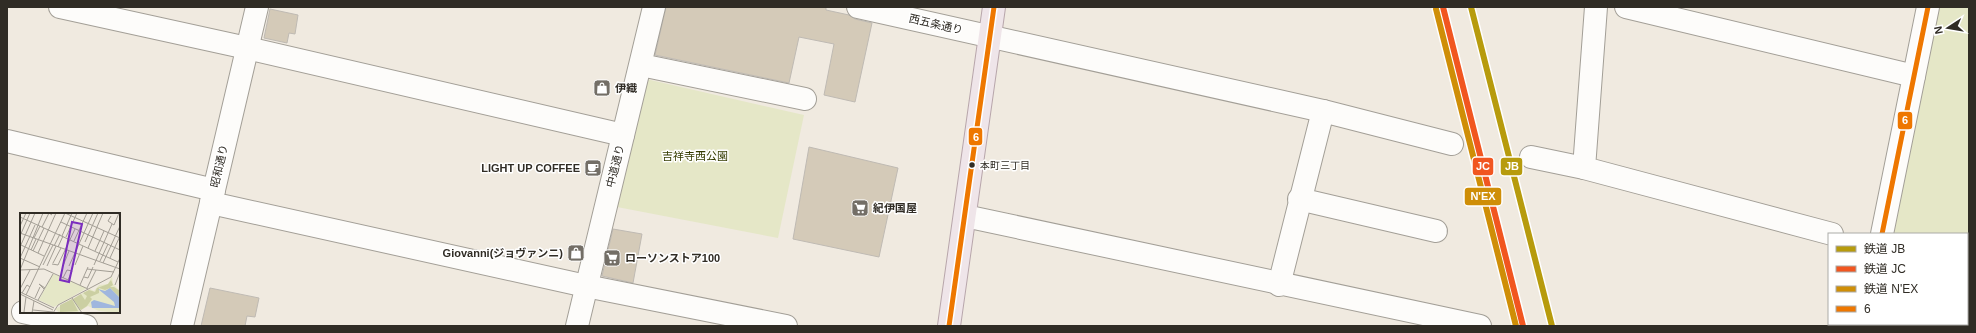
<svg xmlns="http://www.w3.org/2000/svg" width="1976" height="333" font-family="Helvetica,'Noto Sans JP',sans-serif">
<rect width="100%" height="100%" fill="#f0eae0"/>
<g fill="#e5e7c7">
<path d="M1932,7H1969V326H1869V324H1967V234H1887Z"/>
<path d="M646,79L804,115L778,238L617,207Z"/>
</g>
<g fill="#d4cab8" stroke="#bfbab3">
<path d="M666,7H826V10L849,15L855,19L872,23L855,102L824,95L834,44L799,37L789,83L655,55Z"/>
<path d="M270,9L298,15L295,34L289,33L287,43L264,38Z"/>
<path d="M809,147L898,168L879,257L793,239Z"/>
<path d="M613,229L642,234L633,283L602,276Z"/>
<path d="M210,288L259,298L255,317L247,316L245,326H201Z"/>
</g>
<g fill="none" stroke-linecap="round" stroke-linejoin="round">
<g stroke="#a39f97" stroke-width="24">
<g id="minor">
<path d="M60,7L247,48L623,135"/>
<path d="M858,7L1323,111L1452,144"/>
<path d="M1596,7L1584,168L1832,234"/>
<path d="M1626,7L1914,76"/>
<path d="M641,65L805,99"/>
<path d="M7,141L214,190"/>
<path d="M1531,157L1584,168"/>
<path d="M1299,199L1436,231"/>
<path d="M211,203L586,286L786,326"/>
<path d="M965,216L1480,326"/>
<path d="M1882,234L1928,7"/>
<path d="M1279,285L1323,111"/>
<path d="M23,312L86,326"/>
<path d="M182,326L257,7"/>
<path d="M577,326L654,7"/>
<path d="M1864,326V324"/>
</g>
</g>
<g stroke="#b8a6ab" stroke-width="24">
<path id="major" d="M949,326L994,7"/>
</g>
<use href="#minor" stroke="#fdfcfa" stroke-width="22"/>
<use href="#major" stroke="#efe5e9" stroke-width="22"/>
<g stroke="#fff" stroke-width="8">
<g id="bus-1">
<path d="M1882,234L1928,7"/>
<path d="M949,326L994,7"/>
</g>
</g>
<use href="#bus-1" stroke="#e70" stroke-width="5"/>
<g stroke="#fff" stroke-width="9">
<path id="rail-1" d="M1471,7L1552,326"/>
</g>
<g stroke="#fff" stroke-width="9">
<path id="rail-2" d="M1443,7L1523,326"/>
</g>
<g stroke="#fff" stroke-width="9">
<path id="rail-3" d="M1436,9L1516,326"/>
</g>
<use href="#rail-1" stroke="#b79b0d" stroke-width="6"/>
<use href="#rail-2" stroke="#f15620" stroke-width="6"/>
<use href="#rail-3" stroke="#cf8e07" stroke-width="6"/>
</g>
<defs>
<g id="shop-square" transform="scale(0.9)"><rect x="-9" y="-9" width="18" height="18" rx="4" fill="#736e66" stroke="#fff"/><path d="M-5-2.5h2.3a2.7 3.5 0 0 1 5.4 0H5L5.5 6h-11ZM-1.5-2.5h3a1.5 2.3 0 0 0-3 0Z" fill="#fff"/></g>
<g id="cafe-square" transform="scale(0.9)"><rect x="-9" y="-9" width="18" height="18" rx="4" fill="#736e66" stroke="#fff"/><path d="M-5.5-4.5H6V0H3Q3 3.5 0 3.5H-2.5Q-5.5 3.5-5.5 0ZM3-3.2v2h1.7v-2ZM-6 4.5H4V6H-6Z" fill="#fff"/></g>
<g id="supermarket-square" transform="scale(0.9)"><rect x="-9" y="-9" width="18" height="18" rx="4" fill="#736e66" stroke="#fff"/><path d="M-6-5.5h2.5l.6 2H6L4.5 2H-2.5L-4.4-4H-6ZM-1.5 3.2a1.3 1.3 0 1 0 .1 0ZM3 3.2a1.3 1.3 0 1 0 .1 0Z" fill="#fff"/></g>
</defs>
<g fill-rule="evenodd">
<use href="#shop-square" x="602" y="88"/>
<use href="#cafe-square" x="593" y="168"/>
<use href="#supermarket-square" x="860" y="208"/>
<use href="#shop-square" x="576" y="253"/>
<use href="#supermarket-square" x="612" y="258"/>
</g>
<circle fill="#302c25" stroke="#fff" stroke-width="1.5" cx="972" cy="165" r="3.5"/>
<g text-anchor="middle" stroke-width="3" stroke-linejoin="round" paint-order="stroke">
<g font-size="10" fill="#302c25" stroke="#fff" text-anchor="start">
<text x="980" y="169">本町三丁目</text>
</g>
<g font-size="11" fill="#302c25" stroke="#fff">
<text transform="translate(936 24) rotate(13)" y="4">西五条通り</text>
<text transform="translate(219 166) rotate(-77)" y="4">昭和通り</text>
<text transform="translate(615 166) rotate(-76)" y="4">中道通り</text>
</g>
<g font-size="11" font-weight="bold" fill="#302c25" stroke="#fff" text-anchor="start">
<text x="615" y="92">伊織</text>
<text x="580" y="172" text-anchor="end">LIGHT UP COFFEE</text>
<text x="873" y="212">紀伊国屋</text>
<text x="563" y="257" text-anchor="end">Giovanni(ジョヴァンニ)</text>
<text x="625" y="262">ローソンストア100</text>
</g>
<g font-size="11" fill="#353c01" stroke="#fff">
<text x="695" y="160">吉祥寺西公園</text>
</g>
</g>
<g transform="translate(20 213)">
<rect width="100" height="100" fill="#f0eae0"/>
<path d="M33,61L67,75L34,94L19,87ZM92,63L93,71L100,78V100L79,98L68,93L56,100H40L35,96L70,76L74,78L79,72L88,71Z" fill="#e5e7c7"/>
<path d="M91,67L93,72L90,74H94L100,78V85L90,75L85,77L79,75V80L70,84L72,86L67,93L61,97L53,86L61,81L65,87L67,83L63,80L69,77L75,79L77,75L88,71ZM52,86L58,98L40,99V92Z" fill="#cbcfa2"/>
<path d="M90,75L99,84L100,95H72L71,89L74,87L95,93L94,89L78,76L85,78Z" fill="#9fb6de"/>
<path fill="none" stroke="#a39e95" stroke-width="1" d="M45,0L100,25M91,3L88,8L94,12L99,0M0,4L98,49M41,9L100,37M0,13L6,0M22,14L29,0L32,2M0,20L100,56M0,23L10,0M42,23L52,0M46,24L57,0M14,25L20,13M54,28L67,0M65,29L78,0M1,32L24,43M34,33L40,21M0,34L15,0M38,34L43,23M68,35L83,0M11,37L16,26M13,38L24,15M75,38L84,18M18,40L36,0M0,45L15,12M0,45L20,54M90,45L100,23M80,48L88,31M33,50L41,35M83,50L100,13M32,51L38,52L55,16M23,52L33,32M55,52L63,33M74,52L92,11M27,53L36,33M43,53L49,38M49,53L73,0M67,56L94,59M0,57L24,56L68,76M0,57L23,0M64,64L68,65L73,54M43,65L47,57L52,58L48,67M60,72L68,54M95,72L100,59M67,75L76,57M0,76L10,57M24,76L19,71L25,75M0,79L34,95M2,80L7,72L10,74M0,81L33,97M6,82L45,0M15,85L20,74M52,85L62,100M18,87L33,61M13,97L33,99M4,99L6,84M12,100L14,88M33,100L38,92L91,64L100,45"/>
<path fill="#7b2cbf" fill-opacity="0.15" stroke="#7b2cbf" stroke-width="2" d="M52,9L62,11L49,69L40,67Z"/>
<rect width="100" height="100" fill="none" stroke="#302c25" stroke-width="2"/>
</g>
<g stroke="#fff" stroke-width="1.5">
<rect x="1897" y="111" width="16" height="19" rx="4" fill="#e70"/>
<rect x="968" y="127" width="15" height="19" rx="4" fill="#e70"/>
<rect x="1472" y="157" width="22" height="19" rx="4" fill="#f15620"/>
<rect x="1500" y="157" width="23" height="19" rx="4" fill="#b79b0d"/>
<rect x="1464" y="187" width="38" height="19" rx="4" fill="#cf8e07"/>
</g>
<g font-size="11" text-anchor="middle" font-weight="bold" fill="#fff">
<text x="1905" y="124">6</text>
<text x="976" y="141">6</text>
<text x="1483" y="170">JC</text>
<text x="1512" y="170">JB</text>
<text x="1483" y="200">N'EX</text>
</g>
<rect width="1976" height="333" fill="none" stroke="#302c25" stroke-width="16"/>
<rect x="1828" y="233" width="140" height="92" fill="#ffffff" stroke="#acaba8"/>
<rect x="1836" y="246" width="20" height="6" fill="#b79b0d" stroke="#acaba8"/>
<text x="1864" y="253" font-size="12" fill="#302c25">鉄道 JB</text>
<rect x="1836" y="266" width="20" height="6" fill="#f15620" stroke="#acaba8"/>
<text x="1864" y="273" font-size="12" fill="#302c25">鉄道 JC</text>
<rect x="1836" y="286" width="20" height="6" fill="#cf8e07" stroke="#acaba8"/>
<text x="1864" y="293" font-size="12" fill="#302c25">鉄道 N'EX</text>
<rect x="1836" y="306" width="20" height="6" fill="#ee7700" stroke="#acaba8"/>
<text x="1864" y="313" font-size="12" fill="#302c25">6</text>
<g transform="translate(1948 28) rotate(258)" stroke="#ffffff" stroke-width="3" paint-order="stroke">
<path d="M0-3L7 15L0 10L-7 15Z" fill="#302c25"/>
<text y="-6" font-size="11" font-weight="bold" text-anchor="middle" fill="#302c25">N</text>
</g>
</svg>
